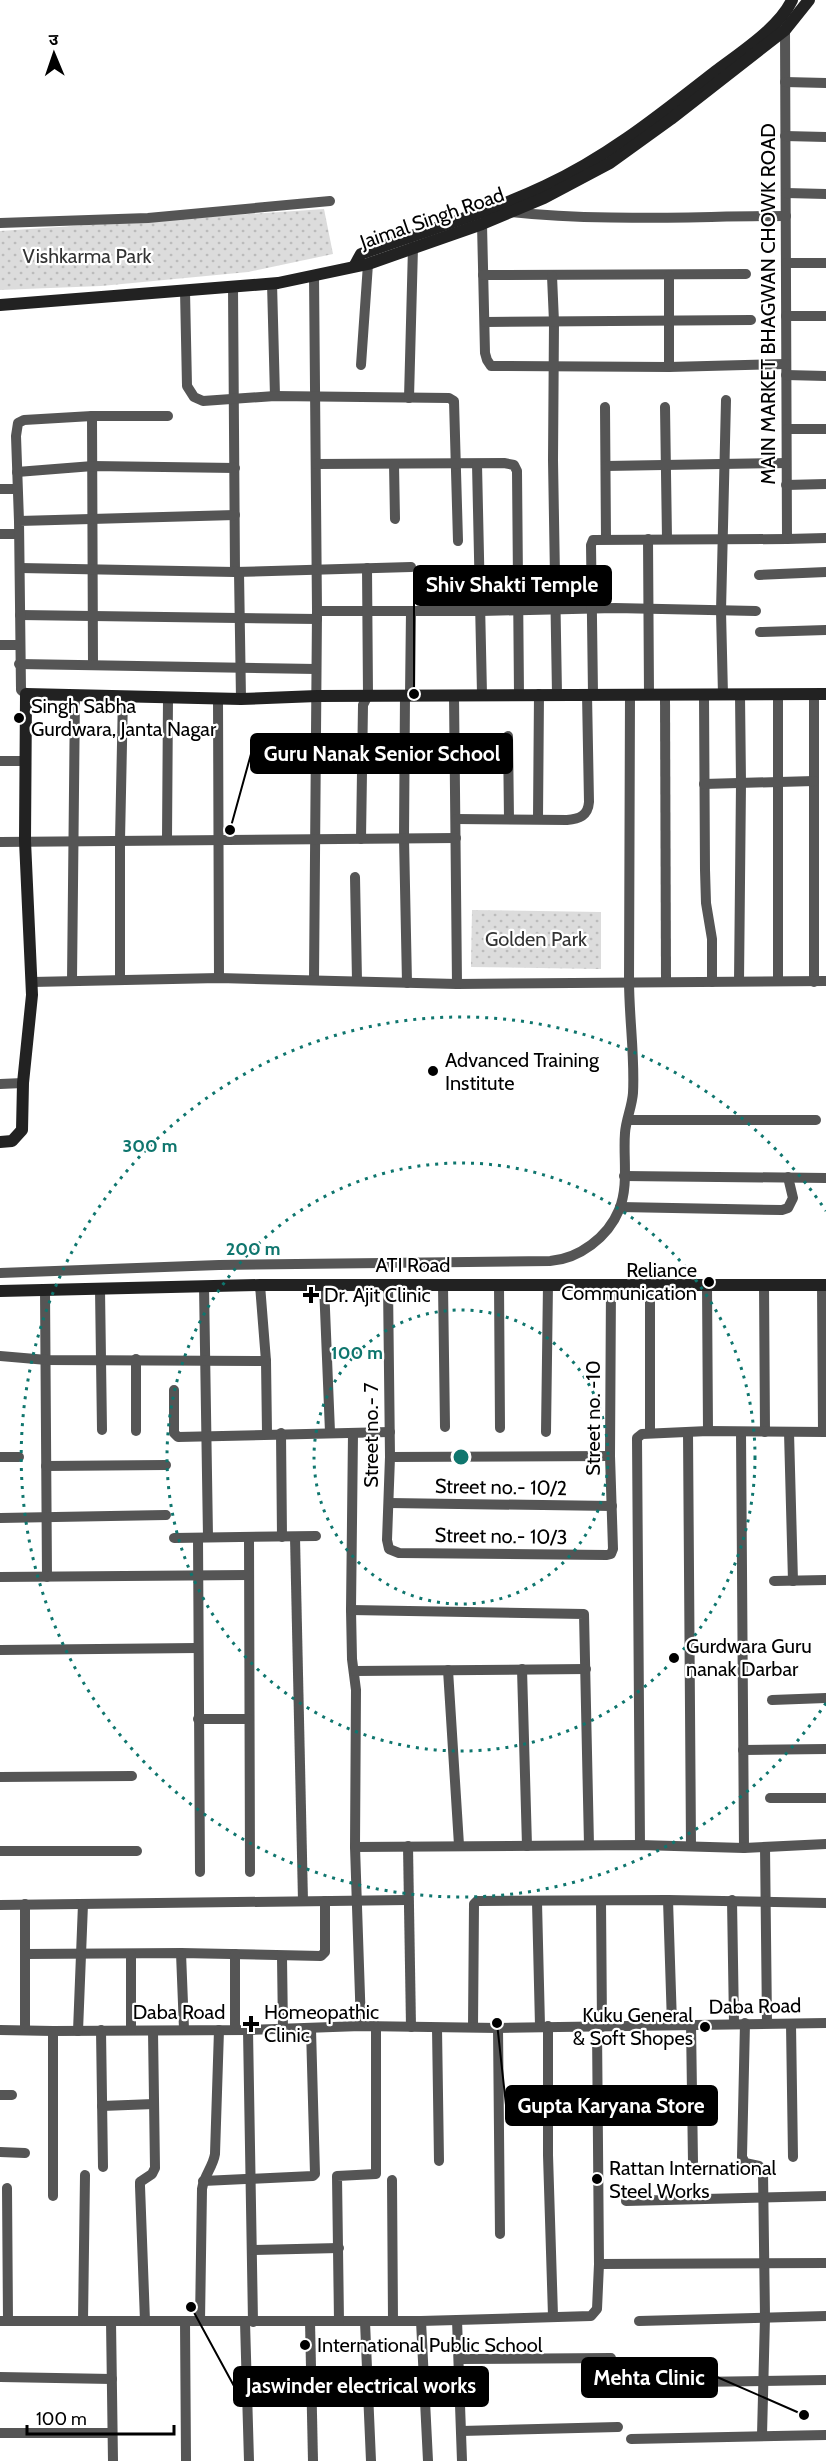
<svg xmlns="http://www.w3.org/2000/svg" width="826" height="2461" font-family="Cabin,'Noto Sans Devanagari',sans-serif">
<defs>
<pattern id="park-dots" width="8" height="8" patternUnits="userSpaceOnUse" patternTransform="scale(1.5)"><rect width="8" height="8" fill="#dcdcdc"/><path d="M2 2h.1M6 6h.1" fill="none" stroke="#bbb" stroke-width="1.8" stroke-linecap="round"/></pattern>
</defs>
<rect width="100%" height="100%" fill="#fff"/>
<g fill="url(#park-dots)">
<path d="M324,209L333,254L248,272L101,286L0,290V231Z"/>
<path d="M472,910L601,912V969L471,967Z"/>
</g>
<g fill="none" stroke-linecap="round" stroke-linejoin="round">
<g stroke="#555" stroke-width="10">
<path d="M785,30L787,539L826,538"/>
<path d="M785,82L826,83"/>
<path d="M785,136L826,137"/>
<path d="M786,193L826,194"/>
<path d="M511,212C602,222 695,216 786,216"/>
<path d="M0,223L148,218L330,201"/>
<path d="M482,224L485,353L487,360L491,366L669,367L786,364"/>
<path d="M786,263H826"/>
<path d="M314,275L317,611L314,980"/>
<path d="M483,275L746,274"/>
<path d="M669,275V367"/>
<path d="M552,276L554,322L553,460L557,694"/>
<path d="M272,283L275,396"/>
<path d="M233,287L235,572"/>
<path d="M185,291L187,386L194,397L203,401L275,396L449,398L454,401L458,541"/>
<path d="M786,316H826"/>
<path d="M485,322L751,320"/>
<path d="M361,365L368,264"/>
<path d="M786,375L826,376"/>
<path d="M409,398L413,247"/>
<path d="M605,407L606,539"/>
<path d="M665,407L667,539"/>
<path d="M92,416L93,664"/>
<path d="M787,429H826"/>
<path d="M316,464L504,463L514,465L517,471L519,694"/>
<path d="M394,464L395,519"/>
<path d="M477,464L482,694"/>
<path d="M606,466L786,463"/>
<path d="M17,472L93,466L235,468"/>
<path d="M786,485L826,484"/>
<path d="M0,489H17"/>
<path d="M19,521L16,436L18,423L24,420L92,416H168"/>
<path d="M0,534H19"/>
<path d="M648,539L649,694"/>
<path d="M20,568L235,572L411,567"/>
<path d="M239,572L241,699"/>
<path d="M759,575L826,572"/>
<path d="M317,611H481L615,608L756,611"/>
<path d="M20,615L317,619"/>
<path d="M760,632L826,630"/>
<path d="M0,645H20"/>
<path d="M19,664L316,669"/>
<path d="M26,694L21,690L19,521L235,515"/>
<path d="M593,694L591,545L593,540L787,539"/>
<path d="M778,694V981"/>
<path d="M814,694V982"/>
<path d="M405,695L404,838L407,983"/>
<path d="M410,695L411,611"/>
<path d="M454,695L457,984"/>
<path d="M665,695L666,982"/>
<path d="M704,695L705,870L706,903L712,939V982"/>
<path d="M723,695L721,611L726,400"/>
<path d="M218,699L219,978"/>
<path d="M508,736L509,819"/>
<path d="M0,761H25"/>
<path d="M704,784L814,781"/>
<path d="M538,818L539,694"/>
<path d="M456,819L567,820C579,819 588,816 589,802L587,694"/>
<path d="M167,839L168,698"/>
<path d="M361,839L363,705L368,695L367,568"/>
<path d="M0,842L456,838"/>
<path d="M355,877L357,981"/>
<path d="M120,980V840L123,696"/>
<path d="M72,981L75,695"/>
<path d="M739,981L741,783L740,695"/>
<path d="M32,982L219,978L457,984L826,981"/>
<path d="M0,1084L23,1083"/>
<path d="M628,1120H816"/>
<path d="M624,1176L826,1178"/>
<path d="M620,1207L782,1210L788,1208L793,1198L788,1177"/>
<path d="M0,1273L219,1265L550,1261C579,1259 608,1237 619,1210C629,1186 623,1158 625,1133C626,1119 632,1107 633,1093C635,1056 629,1018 629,980C629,885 630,789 630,694"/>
<path d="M499,1284L500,1428"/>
<path d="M650,1284V1433"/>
<path d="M764,1284L765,1432"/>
<path d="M260,1285L266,1361L267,1433"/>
<path d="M324,1285L330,1432"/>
<path d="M388,1285L390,1457L387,1540L389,1549L399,1553L607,1555L611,1554L613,1549L610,1456L611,1284"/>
<path d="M443,1285L445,1427"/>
<path d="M707,1285L708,1431"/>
<path d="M822,1285L823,1432"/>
<path d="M204,1286L208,1537"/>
<path d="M100,1289L102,1430"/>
<path d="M45,1290L47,1577"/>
<path d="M0,1356L47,1360L266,1361"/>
<path d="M136,1359V1431"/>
<path d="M174,1390V1433L178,1437L390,1432"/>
<path d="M546,1432L548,1284"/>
<path d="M688,1432L691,1846"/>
<path d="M741,1432L744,1848"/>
<path d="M789,1432L793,1581"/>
<path d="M281,1433L282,1537"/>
<path d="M353,1433L351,1610L352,1659L356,1690L355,1847L361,2026"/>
<path d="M0,1457H19"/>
<path d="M390,1457L610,1456"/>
<path d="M46,1466L166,1465"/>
<path d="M389,1503L612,1506"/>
<path d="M0,1518L166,1515"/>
<path d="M249,1537L250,1872"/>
<path d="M295,1537L303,1901"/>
<path d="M174,1538L316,1536"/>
<path d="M198,1538L200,1872"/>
<path d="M0,1577L249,1575"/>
<path d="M774,1581L826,1580"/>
<path d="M351,1610L584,1614L589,1845"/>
<path d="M0,1650L197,1648"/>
<path d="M522,1669L527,1846"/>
<path d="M448,1670L459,1845"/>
<path d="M355,1671L586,1669"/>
<path d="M772,1700L826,1698"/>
<path d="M198,1719H249"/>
<path d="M743,1750L826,1749"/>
<path d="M0,1777L132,1776"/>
<path d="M770,1798H826"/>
<path d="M640,1845L637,1438L642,1434L708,1431L826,1432"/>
<path d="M408,1846L411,2027"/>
<path d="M355,1847L640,1845L744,1848L826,1844"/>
<path d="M765,1847L767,2023"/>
<path d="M0,1851H137"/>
<path d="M668,1900L672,2024"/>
<path d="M732,1900L734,2023"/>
<path d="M601,1901L602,2027"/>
<path d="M537,1902L540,2026"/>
<path d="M0,1905L407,1900"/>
<path d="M181,1953L184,2029"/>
<path d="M26,1954L181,1953L321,1956L325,1952V1901"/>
<path d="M235,1954V2030"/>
<path d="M282,1957L283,2030"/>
<path d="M745,2023L742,2157L745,2163L759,2166L763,2172L765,2317L762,2435"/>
<path d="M691,2024L693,2162"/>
<path d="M791,2024L793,2157"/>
<path d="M548,2026V2155L553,2316"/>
<path d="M473,2027L474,1904L477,1901L668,1900L826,1903"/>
<path d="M437,2028L439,2161"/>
<path d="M498,2028L500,2234"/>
<path d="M0,2030L53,2031L248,2030L361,2026L498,2028L826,2023"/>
<path d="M25,2030V1904"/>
<path d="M101,2030L103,2167"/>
<path d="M131,2030V1954"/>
<path d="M248,2030L253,2322"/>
<path d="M78,2031L83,1904"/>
<path d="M0,2095H12"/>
<path d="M102,2106L154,2104"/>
<path d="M0,2152L25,2153"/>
<path d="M392,2180L393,2321"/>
<path d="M203,2181L313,2176L315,2174L311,2029"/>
<path d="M7,2188L8,2321"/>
<path d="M53,2196V2031"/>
<path d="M626,2201L826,2196"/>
<path d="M253,2250L339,2248"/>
<path d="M599,2264L826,2263"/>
<path d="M457,2320L462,2461"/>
<path d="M0,2321H200L202,2189C204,2175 213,2167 215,2154L219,2030"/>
<path d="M83,2321L85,2175"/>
<path d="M111,2321L113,2461"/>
<path d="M145,2321L140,2186V2182L152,2174L155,2168L153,2031"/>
<path d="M185,2321L186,2460"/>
<path d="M200,2321H421L591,2316L597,2309L599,2264L597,2027"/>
<path d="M310,2321L313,2461"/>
<path d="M339,2321L337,2176L376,2174V2026"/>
<path d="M421,2321L428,2461"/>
<path d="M639,2321L826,2316"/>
<path d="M245,2322L249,2461"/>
<path d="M365,2322L371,2461"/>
<path d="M459,2359L611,2358"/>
<path d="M0,2377L112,2379"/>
<path d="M627,2383L826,2380"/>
<path d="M461,2431L618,2427"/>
<path d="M0,2433H112"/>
<path d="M631,2439L826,2435"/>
</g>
<g stroke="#222" stroke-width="12">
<path d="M355,265L361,254C422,231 486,214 545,186C608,157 662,113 716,71C740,53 780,27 792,0"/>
<path d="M0,305L278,283L368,264L482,224L544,198L610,163L671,119L785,30L809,0"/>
<path d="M0,1142L12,1141L22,1130L23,1083L32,995L25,841L26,694L241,699L317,696L826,694"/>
<path d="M0,1291L260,1285H826"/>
</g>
</g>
<g fill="none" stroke="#0f766e" stroke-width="3" stroke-dasharray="3 6">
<circle cx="461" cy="1457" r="147"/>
<circle cx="461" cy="1457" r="294"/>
<path d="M826 1703A440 440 0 1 1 826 1211"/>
</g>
<g fill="#000" stroke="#fff" stroke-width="2">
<circle cx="19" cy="718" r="6"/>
<circle cx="433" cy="1071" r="6"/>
<circle cx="709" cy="1282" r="6"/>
<path d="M308 1286h6v6h6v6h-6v6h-6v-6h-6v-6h6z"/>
<circle cx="674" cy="1658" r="6"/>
<path d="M248 2015h6v6h6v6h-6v6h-6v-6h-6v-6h6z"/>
<circle cx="705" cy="2027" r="6"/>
<circle cx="597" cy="2179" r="6"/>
<circle cx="305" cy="2345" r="6"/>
</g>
<g text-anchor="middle" stroke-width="4.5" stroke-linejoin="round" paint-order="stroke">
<g font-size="20" fill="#000" stroke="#fff">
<text transform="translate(432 218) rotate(-19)" y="7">Jaimal Singh Road</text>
<text transform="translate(768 304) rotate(-90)" y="7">MAIN MARKET BHAGWAN CHOWK ROAD</text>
<text x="413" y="1272">ATI Road</text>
<text transform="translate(593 1418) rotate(-90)" y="7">Street no. -10</text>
<text transform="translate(371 1435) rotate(-90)" y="7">Street no.- 7</text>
<text transform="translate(501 1487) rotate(1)" y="7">Street no.- 10/2</text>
<text transform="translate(501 1536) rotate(1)" y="7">Street no.- 10/3</text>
<text transform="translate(755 2006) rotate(-1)" y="7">Daba Road</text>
<text x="179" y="2019">Daba Road</text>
</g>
<g font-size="20" fill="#333" stroke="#fff">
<text x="87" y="263">Vishkarma Park</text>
<text x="536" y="946">Golden Park</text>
</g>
<g font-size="20" fill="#000" stroke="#fff" text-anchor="start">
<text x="31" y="713">Singh Sabha<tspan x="31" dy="23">Gurdwara, Janta Nagar</tspan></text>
<text x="445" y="1067">Advanced Training<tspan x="445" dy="23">Institute</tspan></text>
<text x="697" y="1277" text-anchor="end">Reliance<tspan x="697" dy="23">Communication</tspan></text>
<text x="324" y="1302">Dr. Ajit Clinic</text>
<text x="686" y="1653">Gurdwara Guru<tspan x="686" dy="23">nanak Darbar</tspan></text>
<text x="264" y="2019">Homeopathic<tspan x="264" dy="23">Clinic</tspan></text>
<text x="693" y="2022" text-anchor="end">Kuku General<tspan x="693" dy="23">&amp; Soft Shopes</tspan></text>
<text x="609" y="2175">Rattan International<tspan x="609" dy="23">Steel Works</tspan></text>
<text x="317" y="2352">International Public School</text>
</g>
</g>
<circle cx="461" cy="1457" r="9" fill="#0f766e" stroke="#fff" stroke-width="3"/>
<g font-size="18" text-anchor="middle" font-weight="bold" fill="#0f766e" stroke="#fff" stroke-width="4.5" stroke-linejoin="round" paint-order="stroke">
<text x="150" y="1152">300 m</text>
<text x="253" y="1255">200 m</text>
<text x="357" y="1359">100 m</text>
</g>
<path fill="none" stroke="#000" stroke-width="2" d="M414 694L414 585M230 830L251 754M497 2023L506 2105M804 2415L717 2377M191 2307L234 2386"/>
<g fill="#000" stroke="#fff" stroke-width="2">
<circle cx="414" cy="694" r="6"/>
<circle cx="230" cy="830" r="6"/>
<circle cx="497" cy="2023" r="6"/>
<circle cx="804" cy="2415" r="6"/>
<circle cx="191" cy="2307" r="6"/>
</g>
<g fill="#000" stroke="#000" stroke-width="2">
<rect x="414" y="566" width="197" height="39" rx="6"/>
<rect x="251" y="734" width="261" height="39" rx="6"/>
<rect x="506" y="2086" width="211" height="39" rx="6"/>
<rect x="582" y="2358" width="135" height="39" rx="6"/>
<rect x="234" y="2367" width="254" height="39" rx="6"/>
</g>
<g font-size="21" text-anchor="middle" font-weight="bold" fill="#fff">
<text x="512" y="592">Shiv Shakti Temple</text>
<text x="382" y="761">Guru Nanak Senior School</text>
<text x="611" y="2113">Gupta Karyana Store</text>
<text x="649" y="2385">Mehta Clinic</text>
<text x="361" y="2393">Jaswinder electrical works</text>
</g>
<g transform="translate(54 54) rotate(358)" stroke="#ffffff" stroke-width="4.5" paint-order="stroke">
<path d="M0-4.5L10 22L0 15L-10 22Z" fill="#000000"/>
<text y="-9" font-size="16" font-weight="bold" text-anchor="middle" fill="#000000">उ</text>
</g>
<path d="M27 2425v9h147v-9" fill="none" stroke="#000000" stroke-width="3"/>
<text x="36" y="2425" font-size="18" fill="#000000" stroke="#ffffff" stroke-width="4.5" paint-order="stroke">100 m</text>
</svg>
